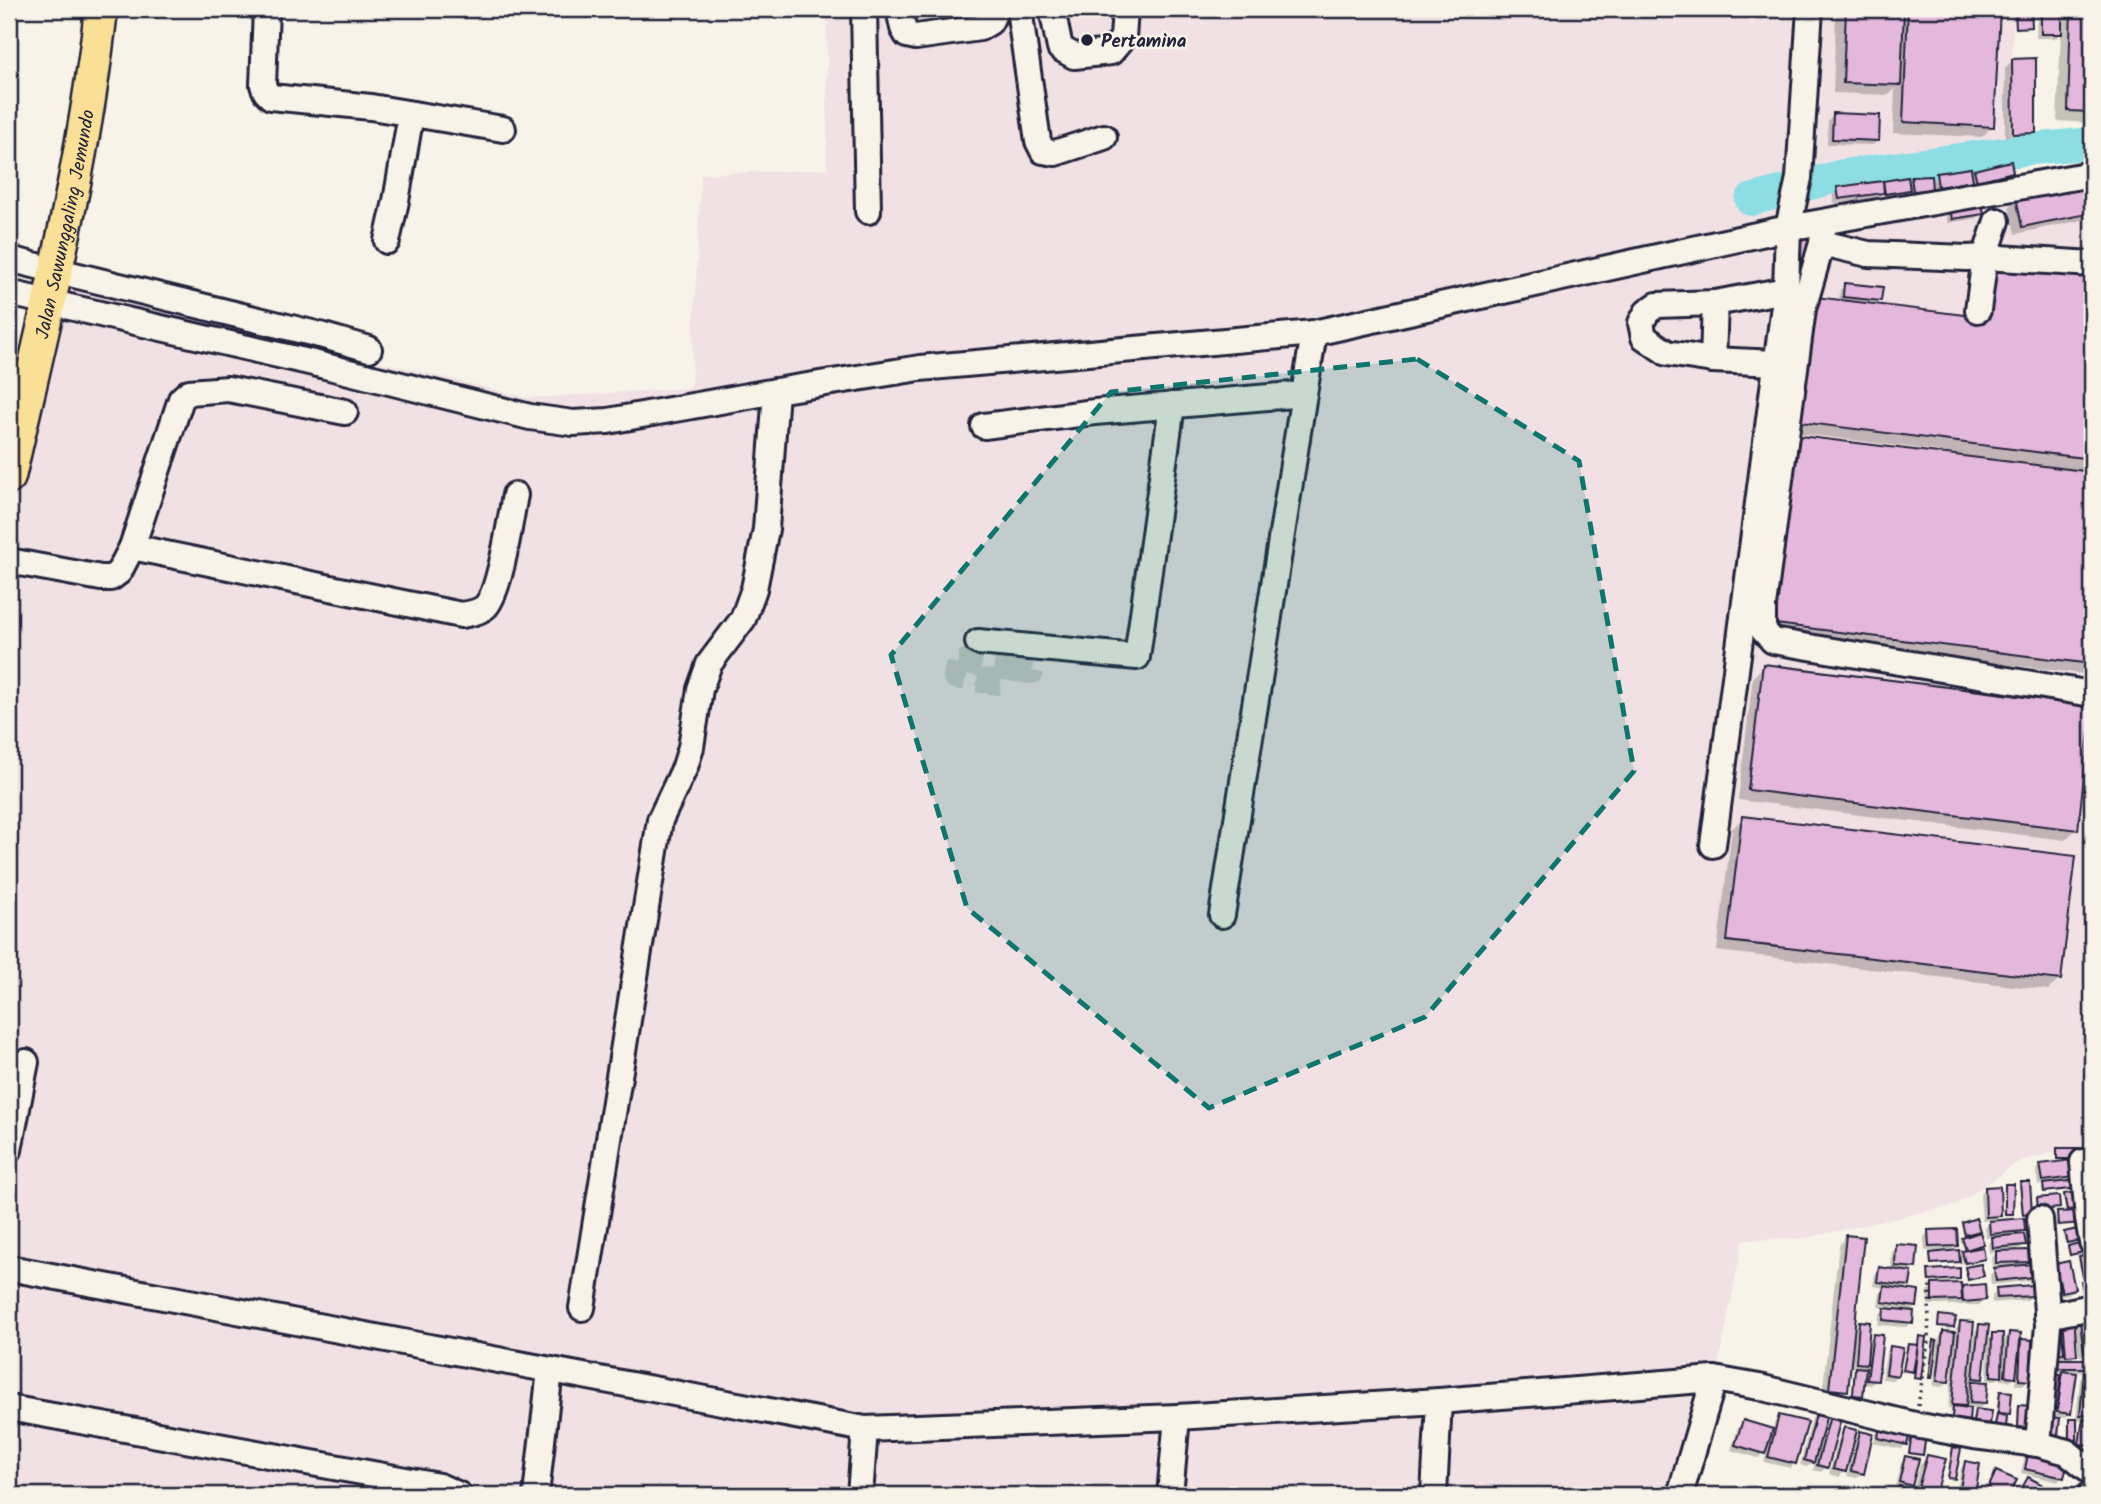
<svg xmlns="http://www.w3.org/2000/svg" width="2101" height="1504" font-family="Kalam,sans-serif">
<rect width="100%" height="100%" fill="#f7f3e8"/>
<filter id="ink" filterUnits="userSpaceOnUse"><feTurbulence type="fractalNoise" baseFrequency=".0143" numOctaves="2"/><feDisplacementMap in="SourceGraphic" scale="14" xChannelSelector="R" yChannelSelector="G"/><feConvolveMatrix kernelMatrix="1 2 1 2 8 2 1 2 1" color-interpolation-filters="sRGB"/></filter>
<g filter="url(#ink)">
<path fill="#f1e1e5" d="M855,9H2014L2007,175L2092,160V1144L2020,1161L1956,1205L1805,1238L1743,1240L1712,1396L1676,1495H9V411L39,417L68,286L528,398L691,388L701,174L827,169V14Z"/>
<g fill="#0003" fill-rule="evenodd">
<path d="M1838,9H1999L1992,126L1982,137L1893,133L1895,89L1889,95L1833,93L1836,11Z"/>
<path d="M2029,9L2030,27L2028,28L2015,29L2014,12L2016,10Z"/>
<path d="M2039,9H2092V123L2057,121L2061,33L2056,38H2036L2037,11Z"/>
<path d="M2013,60L2035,133L2027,141H2005V68Z"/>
<path d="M1833,115L1878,140L1873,145L1827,144L1828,120Z"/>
<path d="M1975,172H2012L2007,177L1972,185L1971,181L1967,185L1934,191L1933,186L1928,191L1911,192V188L1907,192L1883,195V192L1878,198L1834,203L1833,194L1838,189L1907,179L1908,184L1912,179L1930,182L1937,175L1971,176Z"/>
<path d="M2092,184V218L2015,234L2009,207L2017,199Z"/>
<path d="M1945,210L1982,213L1977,218L1948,223Z"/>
<path d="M1987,271H2092V675L1758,634L1945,456L1946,452L1782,431L1839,301L1840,290L1845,285L1879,300L1874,306L1981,319Z"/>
<path d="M1764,666L2076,829L2065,840L1738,800L1753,677Z"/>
<path d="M1743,818L2059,980L2048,990L1717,951L1732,829Z"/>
<path d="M2058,1149H2079L2076,1189L2043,1193L2042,1188L2046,1184L2038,1185L2036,1170L2041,1166L2067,1162L2066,1160H2056V1151Z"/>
<path d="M2021,1184L2030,1214L2028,1216H2022L2019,1186Z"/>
<path d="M2006,1185L2012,1213L2010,1215H2004V1187Z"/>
<path d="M1985,1189L1999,1215L1992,1222L2023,1231L2018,1236L2024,1244L2016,1252L2027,1262L2022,1267L2032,1277L2027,1281L1991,1285L1990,1275L1998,1267H1992L1991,1258L1997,1252L1989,1253L1988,1244L1995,1237L1986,1238L1985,1227L1992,1220L1982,1221L1980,1194Z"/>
<path d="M2080,1193V1224L2053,1226L2054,1245L2052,1247L2043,1223L2056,1222V1216L2058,1214L2066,1213L2063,1197Z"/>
<path d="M1975,1221L1982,1243L1966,1250L1967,1252L1983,1258L1963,1264L1961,1255L1965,1253L1961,1241L1964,1239L1961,1226Z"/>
<path d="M1929,1232L1957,1245L1948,1253L1958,1261L1956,1263L1930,1265L1929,1256L1935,1251H1925L1924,1237Z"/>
<path d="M2065,1234L2085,1240L2065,1244L2063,1236Z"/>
<path d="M1847,1237L1852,1330L1860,1323L1867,1342L1873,1336L1876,1380L1871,1385L1862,1384L1859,1397L1852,1396L1854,1371L1857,1368L1848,1367L1846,1390L1838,1398L1822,1396L1839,1245Z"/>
<path d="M1897,1246L1914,1267L1910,1271L1909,1285L1903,1291L1915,1306L1909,1312L1911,1322L1906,1327L1878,1325L1879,1315L1886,1308L1878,1307L1880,1293L1885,1288L1873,1286L1875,1274L1880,1269L1891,1271L1892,1251Z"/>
<path d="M2043,1254L2056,1265L2074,1289L2069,1294L2057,1296Z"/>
<path d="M2089,1256L2092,1274L2082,1277L2078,1260Z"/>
<path d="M1929,1272L1959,1278L1957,1280L1927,1282V1274Z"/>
<path d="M2092,1280V1297L2083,1299L2080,1284Z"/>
<path d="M1933,1286H1983L1984,1300L1979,1305H1928V1291Z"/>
<path d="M1997,1290L2032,1295L2027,1300L1992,1303V1295Z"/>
<path d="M2091,1314L2092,1353L2079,1356L2077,1341L2074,1342L2075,1355L2069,1361H2092V1369L2087,1374L2092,1375V1427H2090L2085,1446L2078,1445L2081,1423L2083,1421L2091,1422V1413L2084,1420L2076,1419L2080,1379L2087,1372H2076L2070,1413L2065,1418L2038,1411L2064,1372H2047L2045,1328Z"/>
<path d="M1940,1317L1953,1327L1951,1329L1937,1327Z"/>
<path d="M1961,1323L1969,1356H1972L1975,1331L1980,1326L1985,1342L1993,1334L2001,1342L2010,1334L2018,1341H2030L2029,1380L2024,1385H2015L2016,1375L2010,1381L2001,1380V1375L1995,1381L1987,1380L1988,1345H1985L1981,1378L1976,1383L1985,1403L1977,1411L1989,1423L1987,1425L1972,1424L1974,1413L1978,1408L1968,1407L1967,1420L1965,1422L1950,1421L1951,1409H1948L1952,1372H1948L1947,1382L1942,1387L1933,1386L1939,1338L1944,1333L1955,1334L1956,1328ZM1966,1382L1973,1383L1966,1390Z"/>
<path d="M1919,1338V1379L1917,1380H1913L1914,1368L1909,1373L1902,1372L1907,1348L1909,1346L1917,1347Z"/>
<path d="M1891,1348L1897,1375L1892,1380L1882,1379L1886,1353Z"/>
<path d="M2000,1393L2009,1413L2006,1415L2002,1428L1994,1426L1998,1395Z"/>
<path d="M2019,1407L2028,1427L2026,1429L2017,1428V1409Z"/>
<path d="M1817,1413L1822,1427L1831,1418L1826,1467L1821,1472L1813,1470L1817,1457L1807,1467L1800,1465L1812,1418Z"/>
<path d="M1780,1417L1795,1463L1790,1468L1764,1462L1768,1449L1758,1458L1731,1450L1738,1427L1743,1422L1772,1431L1775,1422Z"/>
<path d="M2070,1421L2075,1439L2073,1441H2067L2068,1423Z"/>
<path d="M1881,1428L1906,1444L1901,1449L1874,1443L1876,1433Z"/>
<path d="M1845,1429L1852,1442L1861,1433L1862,1473L1857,1478L1847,1476L1849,1467L1839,1477L1829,1474L1840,1434Z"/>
<path d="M1913,1434L1921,1454L1919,1456L1908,1454Z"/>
<path d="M1954,1449L1953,1478L1951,1480H1947Z"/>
<path d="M2030,1451L2062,1477L2058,1482L2021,1473L2025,1456Z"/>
<path d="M1928,1457L1935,1491L1951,1495H1894L1899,1488L1895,1487L1901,1463L1906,1458L1911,1485L1906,1489L1913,1491L1920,1464Z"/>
<path d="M1966,1463L1978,1465L1973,1495H1956L1961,1468Z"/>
<path d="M1997,1473L2014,1481L2007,1495H1983L1992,1478Z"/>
<path d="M2028,1479L2058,1495H2017Z"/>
</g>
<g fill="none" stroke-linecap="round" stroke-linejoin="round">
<path stroke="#8cdee4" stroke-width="32" d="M1751,200L1843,175L2031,149L2092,143"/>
</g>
<g fill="#e4b8dd" stroke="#22223b" stroke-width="2">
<path d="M1846,9H1904L1901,85L1843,83Z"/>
<path d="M1908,9H2000L1994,127L1903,122Z"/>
<path d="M2015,9H2031L2032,27L2016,28Z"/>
<rect x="2041" y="9" width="21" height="25"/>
<path d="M2071,9H2092V112L2068,111Z"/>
<path d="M2036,58V133L2013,134L2012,59Z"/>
<path d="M1833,113L1880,115L1879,141L1832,139Z"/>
<path d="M2011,161L2013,172L1977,181L1974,170Z"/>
<path d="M1971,168L1973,181L1938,187L1936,173Z"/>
<path d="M1931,176L1932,190L1913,191L1911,177Z"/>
<path d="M1908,177L1910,190L1885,194L1883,181Z"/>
<path d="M1883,181L1884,193L1839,199L1837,187Z"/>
<path d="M2092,182V213L2022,227L2016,197Z"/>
<path d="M1981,198L1984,214L1952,219L1949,203Z"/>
<path d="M1797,228H1810V261H1798Z"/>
<path d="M1997,258L2092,269V459L1792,421L1808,296L1989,318Z"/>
<path d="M1844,283L1883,287L1881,301L1843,297Z"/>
<path d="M1792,435L2092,472V664L1768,623Z"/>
<path d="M1763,664L2092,705L2078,830L1748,790Z"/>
<path d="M1742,816L2076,856L2061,980L1727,941Z"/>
<path d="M2057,1148H2081L2080,1159H2057Z"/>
<path d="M2080,1159L2083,1176L2043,1181L2040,1164Z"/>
<path d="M2078,1180L2079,1188L2044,1192L2043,1184Z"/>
<path d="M2020,1182H2030L2032,1214L2023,1215Z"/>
<path d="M2005,1184H2014L2013,1214H2005Z"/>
<path d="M2000,1186L2001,1216L1986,1217L1985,1187Z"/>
<path d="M2082,1191L2084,1208L2067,1210L2064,1194Z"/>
<path d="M2059,1196L2060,1208L2038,1210L2037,1198Z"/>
<path d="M2082,1211L2083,1223L2058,1225L2057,1212Z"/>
<path d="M1976,1218L1980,1231L1965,1235L1962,1223Z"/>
<path d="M2024,1218L2025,1231L1990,1234L1989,1221Z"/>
<path d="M2086,1227L2089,1238L2067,1243L2064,1232Z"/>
<path d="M1957,1229L1958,1246L1929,1247L1928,1230Z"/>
<path d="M1980,1232L1984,1244L1966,1250L1962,1238Z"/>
<path d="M2024,1234L2026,1245L1993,1248L1992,1237Z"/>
<path d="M1846,1235L1864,1237L1848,1391L1829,1389Z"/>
<path d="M2090,1240L2092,1250L2070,1255L2068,1246Z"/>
<path d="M1896,1244L1918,1246L1916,1268L1895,1266Z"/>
<path d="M1983,1247L1985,1259L1965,1263L1962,1251Z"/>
<path d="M1959,1250L1960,1262L1931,1264L1930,1253Z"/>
<path d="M2028,1250L2029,1262L1996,1263V1251Z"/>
<path d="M2091,1254L2092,1274L2083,1276L2079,1256Z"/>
<path d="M2069,1261L2075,1289L2062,1292L2055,1264Z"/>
<path d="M1981,1264L1984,1276L1968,1280L1965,1267Z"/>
<path d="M2032,1264L2033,1277L1996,1281L1994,1268Z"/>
<path d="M1879,1267L1912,1272L1910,1286L1877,1282Z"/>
<path d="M1960,1268V1279L1929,1281L1928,1270Z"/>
<path d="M2092,1278V1296L2085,1298L2081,1281Z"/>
<path d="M1961,1283L1962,1300L1932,1301V1284Z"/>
<path d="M1985,1284L1986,1300L1963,1302L1962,1286Z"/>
<path d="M2033,1285V1296L1997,1298L1996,1288Z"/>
<path d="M1884,1286L1919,1291L1917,1307L1882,1302Z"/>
<path d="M1884,1308L1914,1311L1913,1323L1883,1320Z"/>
<path d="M2092,1312V1351L2084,1352L2079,1314Z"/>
<path d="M1939,1315L1956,1317L1954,1327L1938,1326Z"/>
<path d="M2074,1316L2077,1355L2066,1356L2063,1317Z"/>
<path d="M2061,1320L2064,1353L2052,1354Z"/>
<path d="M1859,1321L1870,1322L1867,1364L1856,1363Z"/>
<path d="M1960,1321L1974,1322L1966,1406L1952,1405Z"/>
<path d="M1979,1324L1989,1325L1983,1379L1973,1378Z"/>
<path d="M1943,1331L1955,1332L1949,1382L1937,1381Z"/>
<path d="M2009,1332L2021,1333L2016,1377L2005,1376Z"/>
<path d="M1992,1333H2003L2002,1377L1991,1376Z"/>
<path d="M1873,1334L1883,1335L1878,1381L1867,1380Z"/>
<path d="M1919,1336L1926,1337L1921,1379L1914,1378Z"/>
<path d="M2021,1339L2032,1340L2031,1381L2019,1380Z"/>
<path d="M1934,1340L1937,1341L1932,1378H1929Z"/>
<path d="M1908,1344L1918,1345L1913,1372L1903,1370Z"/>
<path d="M1890,1346L1903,1348L1898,1376L1886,1374Z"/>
<path d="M2052,1359H2092V1368H2051Z"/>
<path d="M1855,1367L1866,1368L1863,1396L1853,1395Z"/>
<path d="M2063,1371L2077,1373L2071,1414L2057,1412Z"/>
<path d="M2047,1372L2061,1374L2057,1409L2042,1407Z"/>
<path d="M2084,1372L2092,1373L2091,1416L2080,1415Z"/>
<path d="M1972,1381L1988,1382L1986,1404L1970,1403Z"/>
<path d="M2000,1391L2012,1392L2010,1414L1998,1413Z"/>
<path d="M2019,1405L2031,1406L2030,1428L2018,1427Z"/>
<path d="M1953,1406L1970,1408L1969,1421L1952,1419Z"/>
<path d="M1975,1409L1992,1411L1990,1424L1973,1422Z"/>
<path d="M1817,1411L1827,1414L1814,1463L1804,1460Z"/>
<path d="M1997,1414L2007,1416L2006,1427L1995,1425Z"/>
<path d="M1779,1415L1808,1422L1796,1464L1768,1457Z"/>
<path d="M1830,1416L1841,1418L1828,1468L1817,1465Z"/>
<path d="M2044,1416L2060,1418L2058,1435L2043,1433Z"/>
<rect x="2069" y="1419" width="8" height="21"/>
<path d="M2083,1419L2092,1421L2088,1445L2079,1444Z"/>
<path d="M1743,1420L1773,1429L1765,1454L1735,1445Z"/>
<path d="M1880,1426L1910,1433L1907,1445L1878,1438Z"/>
<path d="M1844,1427L1857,1430L1846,1472L1833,1469Z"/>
<path d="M1860,1431L1873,1434L1864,1474L1851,1471Z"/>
<path d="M1912,1433L1926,1435L1923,1455L1909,1453Z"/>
<path d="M1953,1447L1961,1449L1955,1479L1948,1478Z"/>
<path d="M2029,1449L2068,1459L2064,1478L2025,1469Z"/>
<path d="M1927,1455L1946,1459L1937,1490L1954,1495H1916Z"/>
<path d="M1905,1456L1919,1459L1912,1486L1899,1482Z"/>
<path d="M1965,1461L1980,1464L1975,1495H1959Z"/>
<path d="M1996,1471L2017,1480L2009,1495H1985Z"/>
<path d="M2028,1477L2061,1495H2040L2023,1486Z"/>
<path d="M1899,1486L1912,1489L1910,1495H1897Z"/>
</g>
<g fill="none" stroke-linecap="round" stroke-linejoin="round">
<g stroke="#ccc9c5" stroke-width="24" stroke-dasharray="24 12" stroke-linecap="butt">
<path d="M958,661L1009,669L1006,684L955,677Z"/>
<path d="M1009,669L1032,672L1036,647"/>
</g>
<g stroke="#22223b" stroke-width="30">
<g id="minor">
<path d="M266,9L263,85L266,92L271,97L371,107L503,129"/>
<path d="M864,9L868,211"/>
<path d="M899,9L903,28L907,35L916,37L980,28L990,22L996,9"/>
<path d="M1019,9L1038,141L1043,151L1055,153L1104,137"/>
<path d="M1052,9L1060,48L1074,56L1111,52L1123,38L1125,9"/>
<path d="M1823,229L1822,243L1868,254L1967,258L1985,257L2092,264"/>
<path d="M387,241L396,201L411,114"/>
<path d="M1822,243L1803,309L1763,606V630L1773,641L2092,694"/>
<path d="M9,259L320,335L369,349"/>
<path d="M9,293L313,363L530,417L573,423L608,421L776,391L920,368L1314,333L1788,228L2092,174"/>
<path d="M1978,310L1985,257L1997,221"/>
<path d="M1713,360L1715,303"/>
<path d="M1776,363L1713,360L1667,353L1644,337L1641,323L1647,312L1657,305L1715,303L1786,290"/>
<path d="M984,426L1095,412L1304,394L1314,333"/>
<path d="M132,547L461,615C469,614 480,612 486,606C501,589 510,520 515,495"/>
<path d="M9,561L101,578H111L119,572L132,547L181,399L189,392L228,389L345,412"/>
<path d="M978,642L1137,657L1172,405"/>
<path d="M1713,845L1786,290L1788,228L1799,178L1810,9"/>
<path d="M1222,915L1304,394"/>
<path d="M9,1150L26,1062"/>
<path d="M2083,1162L2088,1219L2092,1242"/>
<path d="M9,1268L865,1429L1177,1417L1439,1401L1714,1379L1759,1387L1915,1425L1974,1436L2038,1444L2067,1452L2092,1472"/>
<path d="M582,1308L660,820L685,767L691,747L700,689L709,664L743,619L754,589L766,529L776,391"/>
<path d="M2047,1316L2092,1307"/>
<path d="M9,1408L439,1486L459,1495"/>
<path d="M2038,1444L2048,1325L2040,1219"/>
<path d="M536,1495L550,1370"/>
<path d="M860,1495L865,1429"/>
<path d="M1170,1495L1177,1417"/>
<path d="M1434,1495L1439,1401"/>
<path d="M1680,1495L1714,1379"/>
<path d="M2090,1495L2092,1493"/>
</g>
</g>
<g stroke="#22223b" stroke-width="37">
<g id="major">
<path id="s1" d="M9,477C44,322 84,167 101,9"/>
</g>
</g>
<path stroke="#22223b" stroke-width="3.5" stroke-dasharray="2 5" stroke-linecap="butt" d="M1918,1406L1928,1341L1930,1283"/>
<use href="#minor" stroke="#f7f3e8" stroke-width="24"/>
<use href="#major" stroke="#fadf96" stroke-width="32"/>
</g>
</g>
<path fill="#0f766e" fill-opacity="0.2" stroke="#0f766e" stroke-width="5" stroke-dasharray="14 9" stroke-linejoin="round" d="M1417,359L1579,461L1634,771L1425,1017L1209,1108L967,908L891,655L1111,392Z"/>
<circle fill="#22223b" stroke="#f7f3e8" stroke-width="2.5" cx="1087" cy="40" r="7"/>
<g text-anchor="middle" stroke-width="5" stroke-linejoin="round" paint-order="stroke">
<g font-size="19" font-weight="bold" fill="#22223b" stroke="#f7f3e8" text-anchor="start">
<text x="1101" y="47">Pertamina</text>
</g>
<g font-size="19" fill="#22223b" stroke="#f7f3e8">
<text dy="7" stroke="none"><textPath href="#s1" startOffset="259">Jalan Sawunggaling Jemundo</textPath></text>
</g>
</g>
<rect width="2101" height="1504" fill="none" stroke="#f7f3e8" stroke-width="35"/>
<rect x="18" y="18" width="2066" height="1469" fill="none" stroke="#22223b" stroke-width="2.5" filter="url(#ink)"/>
</svg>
